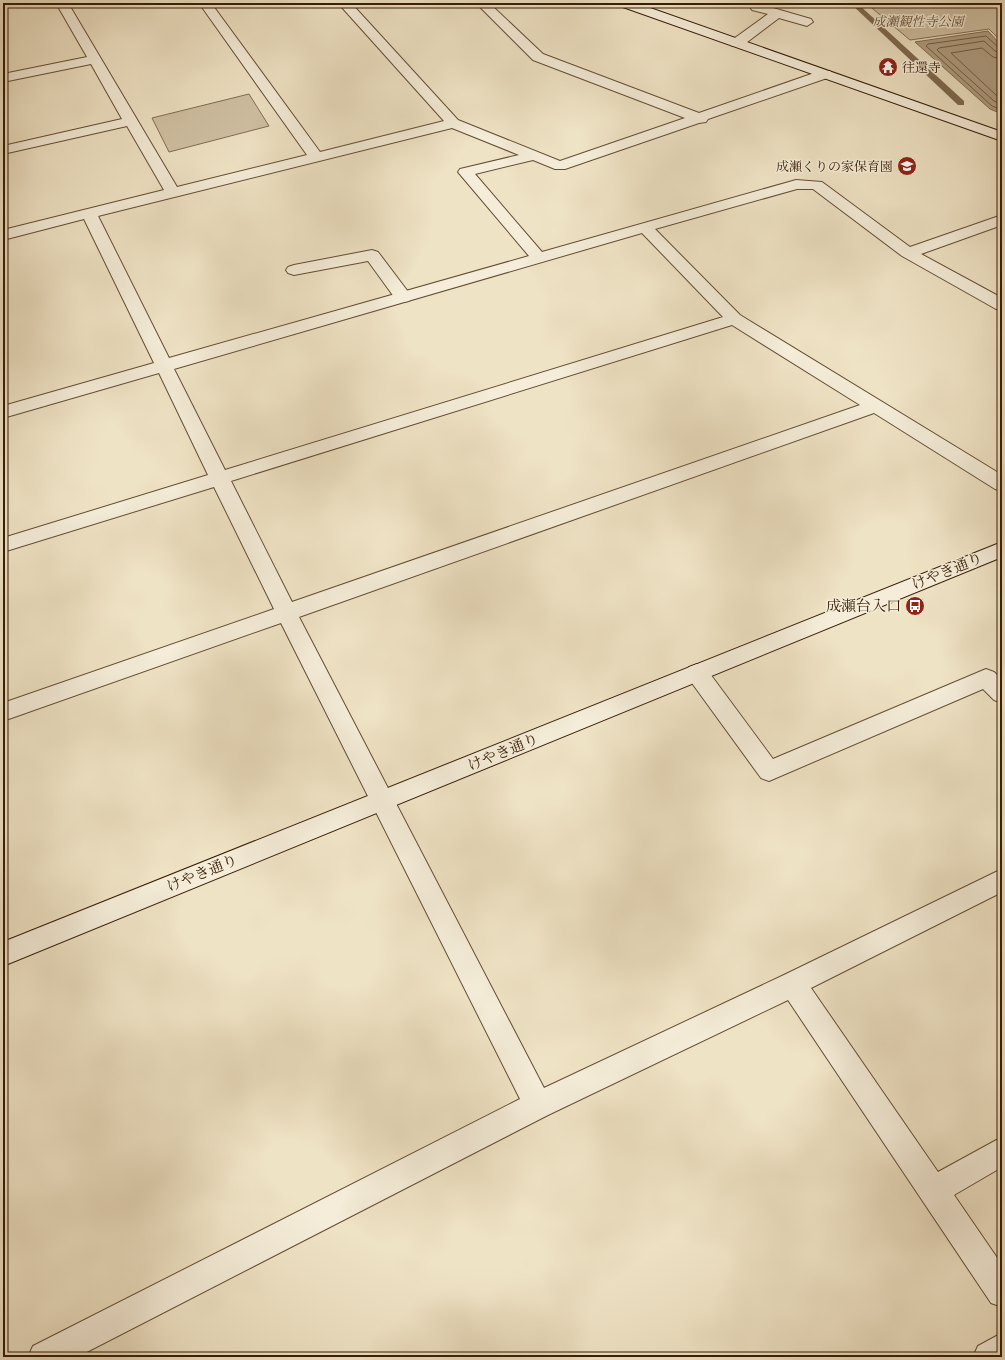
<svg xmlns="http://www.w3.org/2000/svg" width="1005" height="1360" font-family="Alegreya,'Noto Serif JP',serif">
<rect width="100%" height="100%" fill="#efe3c5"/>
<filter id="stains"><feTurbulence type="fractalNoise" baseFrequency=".005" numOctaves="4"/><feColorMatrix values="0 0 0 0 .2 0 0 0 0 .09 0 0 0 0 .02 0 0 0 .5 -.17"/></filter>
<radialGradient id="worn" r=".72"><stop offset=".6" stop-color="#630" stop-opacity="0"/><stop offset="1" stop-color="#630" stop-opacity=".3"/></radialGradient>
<g fill="#d0c1a4" stroke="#836e54">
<path d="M866,3H1002V42L989,29L910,40Z"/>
<path d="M249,94L269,126L169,152L152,118Z"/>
</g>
<path fill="#b09f84" stroke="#7f6b51" d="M988,31L1002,46V114L990,109L915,42Z"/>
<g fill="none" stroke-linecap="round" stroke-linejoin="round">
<g stroke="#735e44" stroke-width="1">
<path d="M1002,48L998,47L986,36L928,44L926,46L992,106L1002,110"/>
<path d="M1002,53L995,51L984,41L939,48L937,50L994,101L1002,104"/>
<path d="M1002,59L993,57L982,48L951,53L997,96L1002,98"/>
</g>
<path fill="#7f6b51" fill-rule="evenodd" d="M850,3H857L964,101V105H958Z"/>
<g stroke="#644e35" stroke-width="2">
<path id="lane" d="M372,250L378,252L409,293L411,297L409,301L403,302L397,301L368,261L294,275L288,273L286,270L288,267L294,265Z"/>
</g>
<g stroke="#644e35" stroke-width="2">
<g id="street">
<path d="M56,3H68L177,187L307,155L199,3H211L320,152L444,121L338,3H351L458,120L560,161L685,118L533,60L476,3H489L543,54L699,113L820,71H830L832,74L830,77L708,119L706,122L699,123L565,169H555L533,160L475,174L542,252L796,180L822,182L910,247L1002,215V225L921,254L1002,298V310L996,309L902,256L813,189H797L655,229L740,315L1002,475V491L995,489L874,413L299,617L544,1088L784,975L1002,869V892L811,988L938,1172L1002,1137V1167L954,1195L1002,1265V1307L991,1303L788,1000L548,1115L77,1357H28L33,1346L520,1099L281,623L3,721V703L274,609L214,487L3,552V538L208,475L159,373L3,418V406L154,363L84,219L3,240V230L164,190L127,126L3,154V146L122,119L91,64L3,82V74L87,57ZM452,128L519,155L460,169L458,172L529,256L169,358L98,216ZM642,233L723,317L225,470L174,369ZM732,325L860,405L292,602L231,481Z"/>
<path d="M756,3L811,19L813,22L807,26L779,18L742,46H732L730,43L732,40L768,14L752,10L750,7L752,4Z"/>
<path d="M697,664L705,667L773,759L986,669L994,672L1002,680V703L994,700L983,689L769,781L761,778L689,679L686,673L689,667Z"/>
<path d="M1002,1333V1357H973L978,1346Z"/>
</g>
</g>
<g stroke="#361c05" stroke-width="2">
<g id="secondary">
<path d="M618,3H636L1002,132V141L620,6Z"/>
<path d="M1002,542V557L3,966V942Z"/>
</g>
</g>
<use href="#lane" fill="#f5edd9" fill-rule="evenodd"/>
<use href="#street" fill="#f5edd9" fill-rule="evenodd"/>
<use href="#secondary" fill="#f5edd9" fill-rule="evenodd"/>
</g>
<defs>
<g id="temple-disc" transform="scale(1)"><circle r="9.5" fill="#8f2418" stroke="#f5edd9"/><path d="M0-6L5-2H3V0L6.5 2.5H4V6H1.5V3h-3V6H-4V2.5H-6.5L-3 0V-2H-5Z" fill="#fff"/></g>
<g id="school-disc" transform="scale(1)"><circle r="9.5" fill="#8f2418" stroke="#f5edd9"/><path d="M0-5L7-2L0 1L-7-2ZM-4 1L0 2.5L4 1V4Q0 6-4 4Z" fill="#fff"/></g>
<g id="bus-disc" transform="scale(1)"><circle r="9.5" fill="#8f2418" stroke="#f5edd9"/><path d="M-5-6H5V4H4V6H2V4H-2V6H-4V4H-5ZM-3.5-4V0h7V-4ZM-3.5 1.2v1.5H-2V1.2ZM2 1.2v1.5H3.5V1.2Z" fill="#fff"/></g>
</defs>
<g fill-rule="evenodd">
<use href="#temple-disc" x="888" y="67"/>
<use href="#school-disc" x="907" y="166"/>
<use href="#bus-disc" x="915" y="606"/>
</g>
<g text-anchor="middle" stroke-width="3" stroke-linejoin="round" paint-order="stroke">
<g font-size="13" font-style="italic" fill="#644e35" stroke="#f5edd9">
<text x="918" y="26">成瀬観性寺公園</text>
</g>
<g font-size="13" fill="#361c05" stroke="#f5edd9" text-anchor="start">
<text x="902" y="72">往還寺</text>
<text x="893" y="171" text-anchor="end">成瀬くりの家保育園</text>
</g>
<g font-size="15" fill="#361c05" stroke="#f5edd9">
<text transform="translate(947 571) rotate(-22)" y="5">けやき通り</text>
<text transform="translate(503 752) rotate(-22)" y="5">けやき通り</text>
<text transform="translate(202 873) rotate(-22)" y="5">けやき通り</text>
</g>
<g font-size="15" fill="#361c05" stroke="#f5edd9" text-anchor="end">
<text x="901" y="611">成瀬台入口</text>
</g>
</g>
<rect width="1005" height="1360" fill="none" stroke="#efe3c5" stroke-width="16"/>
<rect x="4" y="4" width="997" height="1352" fill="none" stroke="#361c05" stroke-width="2"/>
<rect x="8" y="8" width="989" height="1344" fill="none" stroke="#361c05"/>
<rect width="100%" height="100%" filter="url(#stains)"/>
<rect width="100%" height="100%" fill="url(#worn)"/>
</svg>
